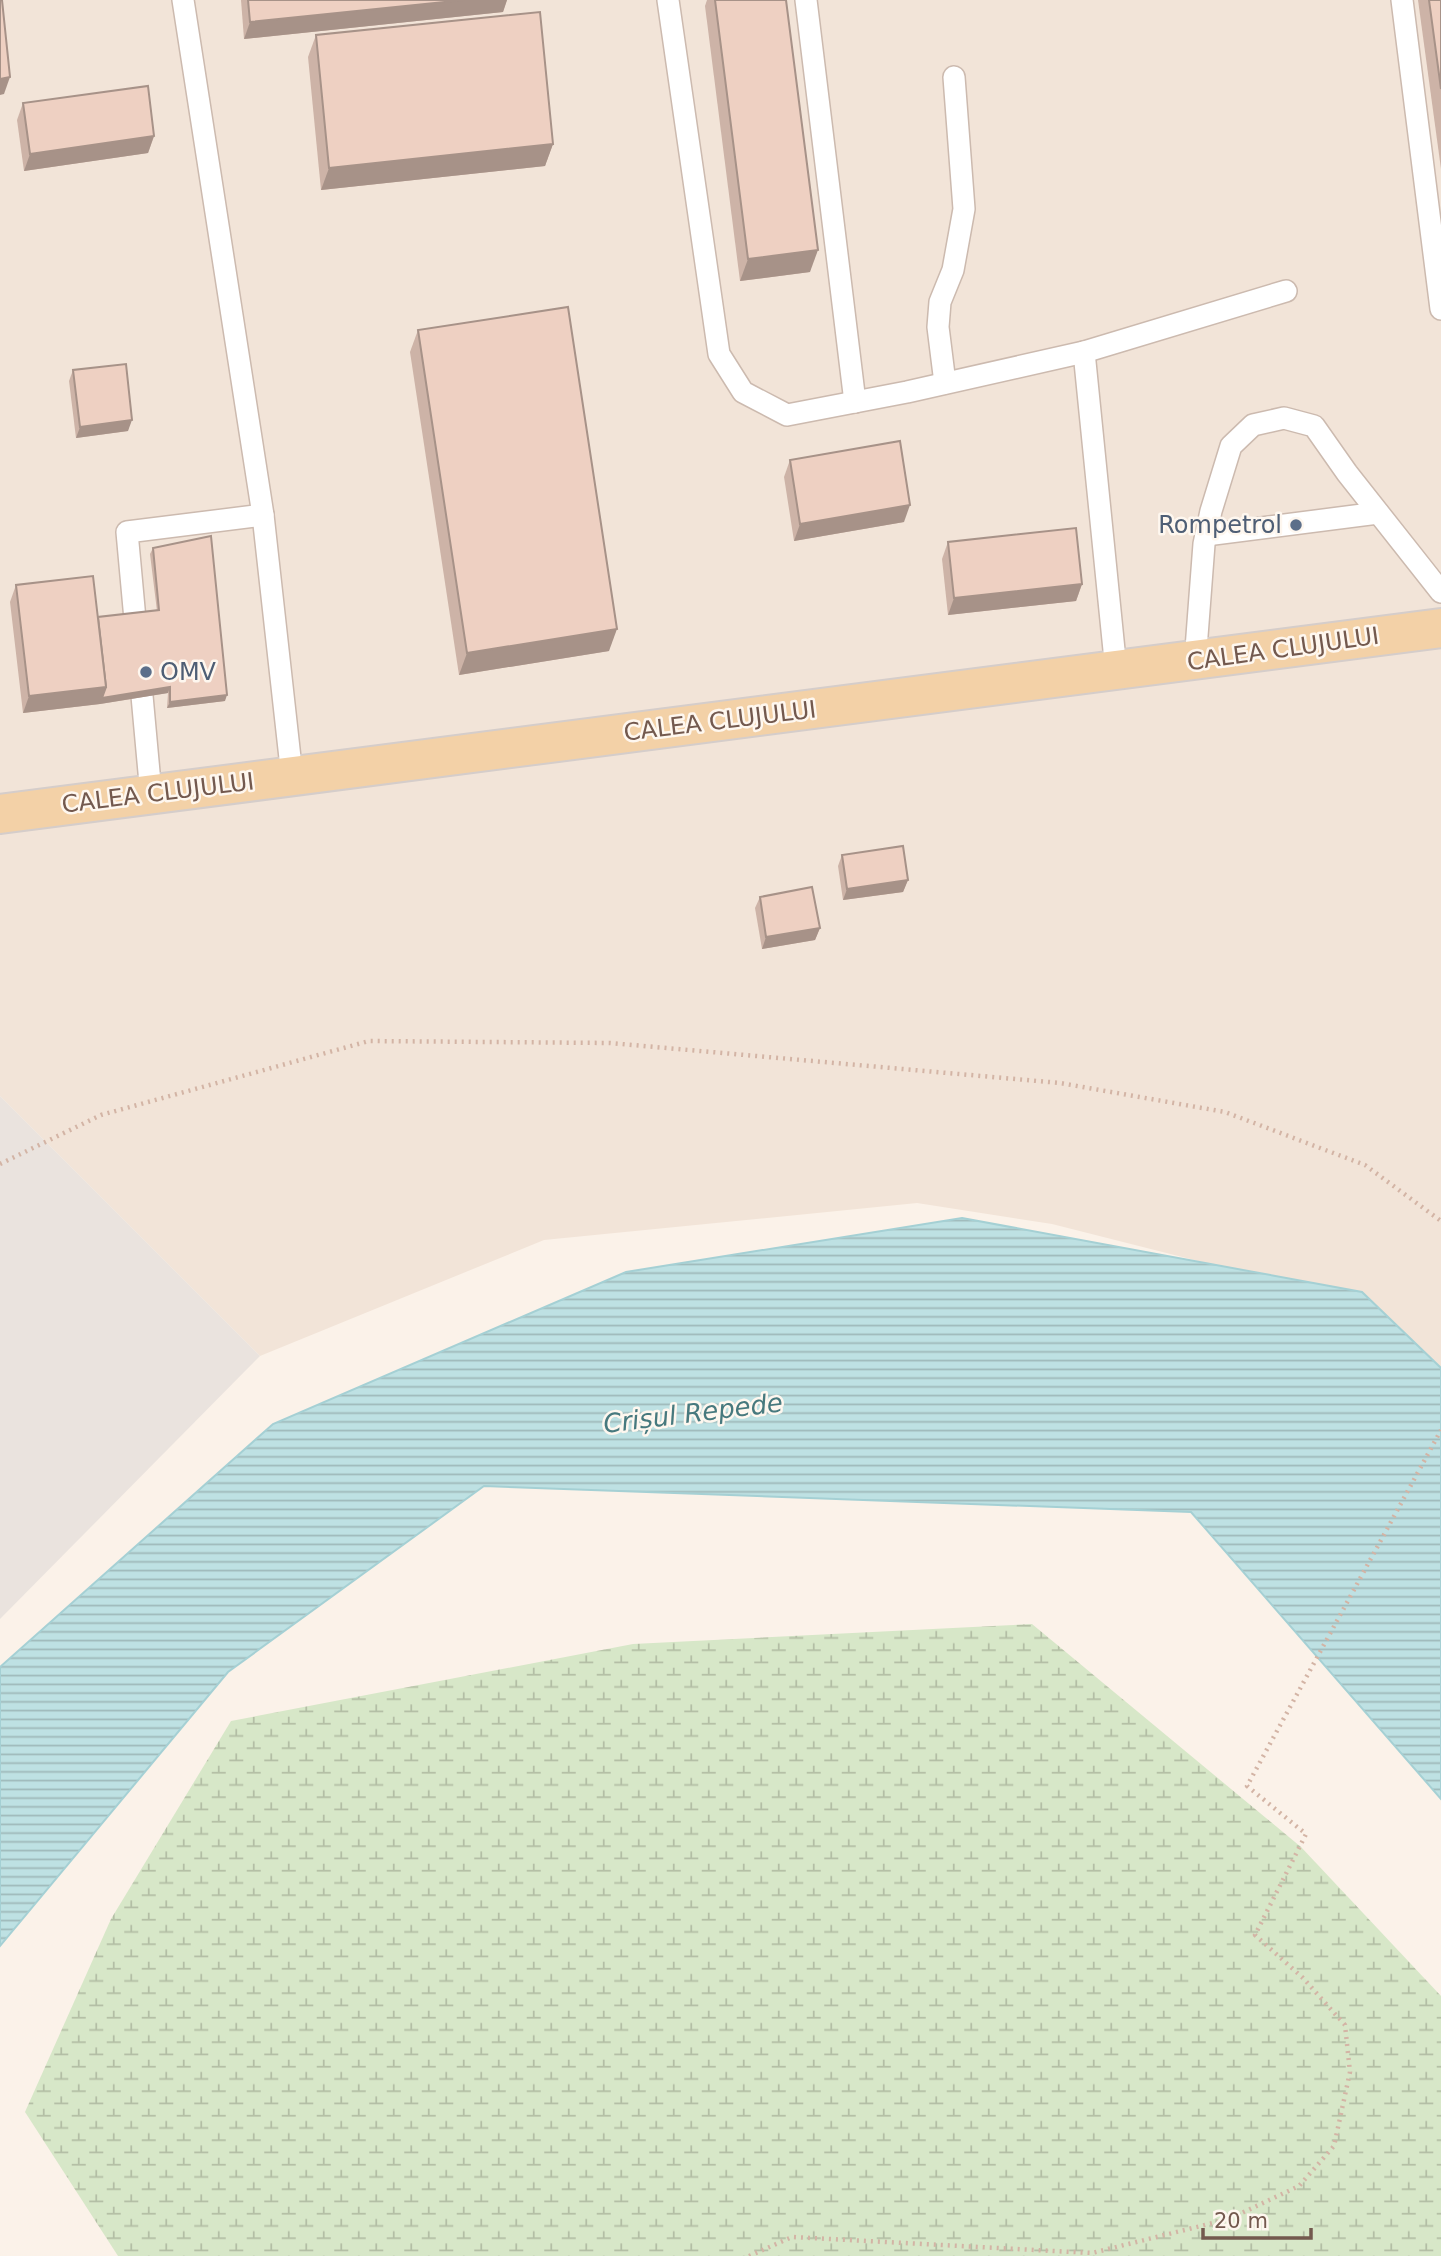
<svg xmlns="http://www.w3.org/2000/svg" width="1441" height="2256" font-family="'DejaVu Sans',sans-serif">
<defs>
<pattern id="wetland-marsh" width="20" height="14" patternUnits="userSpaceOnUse" patternTransform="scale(1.75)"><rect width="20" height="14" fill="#d7e7c8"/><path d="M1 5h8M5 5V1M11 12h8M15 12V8" fill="none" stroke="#b3bea5"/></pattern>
<pattern id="water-rules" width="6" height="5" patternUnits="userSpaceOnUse" patternTransform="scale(1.75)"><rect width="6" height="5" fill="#bee1e3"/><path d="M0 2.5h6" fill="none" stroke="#9fb9ba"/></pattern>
</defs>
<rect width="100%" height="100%" fill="#fbf2e9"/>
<path fill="#f2e4d8" d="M0,0H1441V1403L1285,1283L1052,1224L917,1203L544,1240L260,1356L0,1096Z"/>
<path fill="#eae3de" d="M0,1096L260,1356L0,1619Z"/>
<path fill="url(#wetland-marsh)" d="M1032,1624L1301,1847L1441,1996V2256H118L25,2112L111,1919L231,1721L633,1644Z"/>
<path fill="url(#water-rules)" stroke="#a5d0d4" stroke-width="2" d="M962,1218L1362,1292L1441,1368V1799L1191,1512L484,1486L228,1672L0,1946V1667L273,1424L626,1272Z"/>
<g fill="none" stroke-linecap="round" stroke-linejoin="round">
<g stroke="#ccbaaf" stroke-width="24">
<g id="service">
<path d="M183,0L263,515L292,776"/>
<path d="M668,0L719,354L743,392L787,415L907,392L1084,352L1286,291"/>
<path d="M806,0L855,402"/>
<path d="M1402,0L1441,309"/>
<path d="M1084,352L1116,670"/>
<path d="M945,383L938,327L940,302L953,270L964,209L954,77"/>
<path d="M1206,535L1378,513"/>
<path d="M1195,662L1204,544L1211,511L1231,446L1253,425L1284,418L1314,426L1347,473L1441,592"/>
<path d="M151,794L127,532L263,515"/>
</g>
</g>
<g stroke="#d5cdca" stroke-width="42">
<path id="primary" d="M0,814L1441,628"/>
</g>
<g stroke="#d3b4a5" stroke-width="4.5" stroke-dasharray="2 5" stroke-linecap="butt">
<path d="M0,1164L101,1115L369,1041L610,1043L1060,1083L1225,1112L1365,1165L1441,1221"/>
<path d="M749,2256L792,2237L1092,2253L1229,2219L1299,2186L1334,2146L1350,2072L1345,2025L1303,1978L1255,1935L1306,1834L1247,1786L1441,1430"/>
</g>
<use href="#service" stroke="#fff" stroke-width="21"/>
<use href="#primary" stroke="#f3d1a7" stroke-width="38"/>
</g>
<g fill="#cdb3a7">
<path d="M241,0H507L503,12L244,39Z"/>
<path d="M707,0H786L810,272L740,281L705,6Z"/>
<path d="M1418,0H1441V169Z"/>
<path d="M316,35L553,144L545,166L321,190L308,57Z"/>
<path d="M23,103L154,136L148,153L24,171L17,120Z"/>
<path d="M418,330L609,651L459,675L410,352Z"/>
<path d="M73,370L128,431L76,438L69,381Z"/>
<path d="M790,460L904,522L794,541L784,477Z"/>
<path d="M948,542L1082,584L1076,601L948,615L942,559Z"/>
<path d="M153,548L225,701L167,708L168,693L100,704L23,713L10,602L16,585L98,617L157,611L150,554Z"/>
<path d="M842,855L908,880L903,892L843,900L838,866Z"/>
<path d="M760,897L820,928L815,940L762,949L755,908Z"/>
</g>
<g fill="#a79288">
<path d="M464,0H507L503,12L244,39L250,22Z"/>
<path d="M10,77L4,94L0,95V79Z"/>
<path d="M154,136L148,153L24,171L30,154Z"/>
<path d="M553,144L545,166L321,190L329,168Z"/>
<path d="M818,250L810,272L740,281L748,259Z"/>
<path d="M132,420L128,431L76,438L80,427Z"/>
<path d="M910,505L904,522L794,541L800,524Z"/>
<path d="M1082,584L1076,601L948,615L954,598Z"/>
<path d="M617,629L609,651L459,675L467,653Z"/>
<path d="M106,687H170L168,693L100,704L23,713L29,696Z"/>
<path d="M227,695L225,701L167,708L170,702Z"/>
<path d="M908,880L903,892L843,900L847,889Z"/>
<path d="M820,928L815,940L762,949L766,937Z"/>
</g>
<g fill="#eed0c2" stroke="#a79288" stroke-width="2">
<path d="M0,0H2L10,77L0,79Z"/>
<path d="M248,0H464L250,22Z"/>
<path d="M715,0H786L818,250L748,259Z"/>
<path d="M1429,0H1441V89Z"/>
<path d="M540,12L553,144L329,168L316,35Z"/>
<path d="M148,86L154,136L30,154L23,103Z"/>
<path d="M568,307L617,629L467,653L418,330Z"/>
<path d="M126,364L132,420L80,427L73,370Z"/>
<path d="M900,441L910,505L800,524L790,460Z"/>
<path d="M1076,528L1082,584L954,598L948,542Z"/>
<path d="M211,536L227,695L170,702V687L102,698L106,687L98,617L159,610L153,548Z"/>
<path d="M93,576L106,687L29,696L16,585Z"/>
<path d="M903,846L908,880L847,889L842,855Z"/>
<path d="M812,887L820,928L766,937L760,897Z"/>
</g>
<g fill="#5c6f8a" stroke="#fef7ef" stroke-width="2.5">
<circle cx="1296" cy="525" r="7"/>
<circle cx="146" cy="672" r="7"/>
</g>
<g text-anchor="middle" stroke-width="5" stroke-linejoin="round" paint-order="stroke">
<g font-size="24" fill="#4e5e75" stroke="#fef7ef" text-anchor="end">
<text x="1282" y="533">Rompetrol</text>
<text x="160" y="680" text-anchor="start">OMV</text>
</g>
<g font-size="24" fill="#73594e" stroke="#fef7ef">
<text transform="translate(1283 649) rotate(-8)" y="8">CALEA CLUJULUI</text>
<text transform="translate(720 721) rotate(-7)" y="8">CALEA CLUJULUI</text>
<text transform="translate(158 793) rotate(-7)" y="8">CALEA CLUJULUI</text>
</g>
<g font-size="26" font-style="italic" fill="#47797e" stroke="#fef7ef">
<text transform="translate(693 1413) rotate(-7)" y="9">Crișul Repede</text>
</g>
</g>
<path d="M1203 2228v10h108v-10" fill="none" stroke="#73594e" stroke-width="3.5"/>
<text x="1214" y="2228" font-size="21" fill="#73594e" stroke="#fef7ef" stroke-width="5" paint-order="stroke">20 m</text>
</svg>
